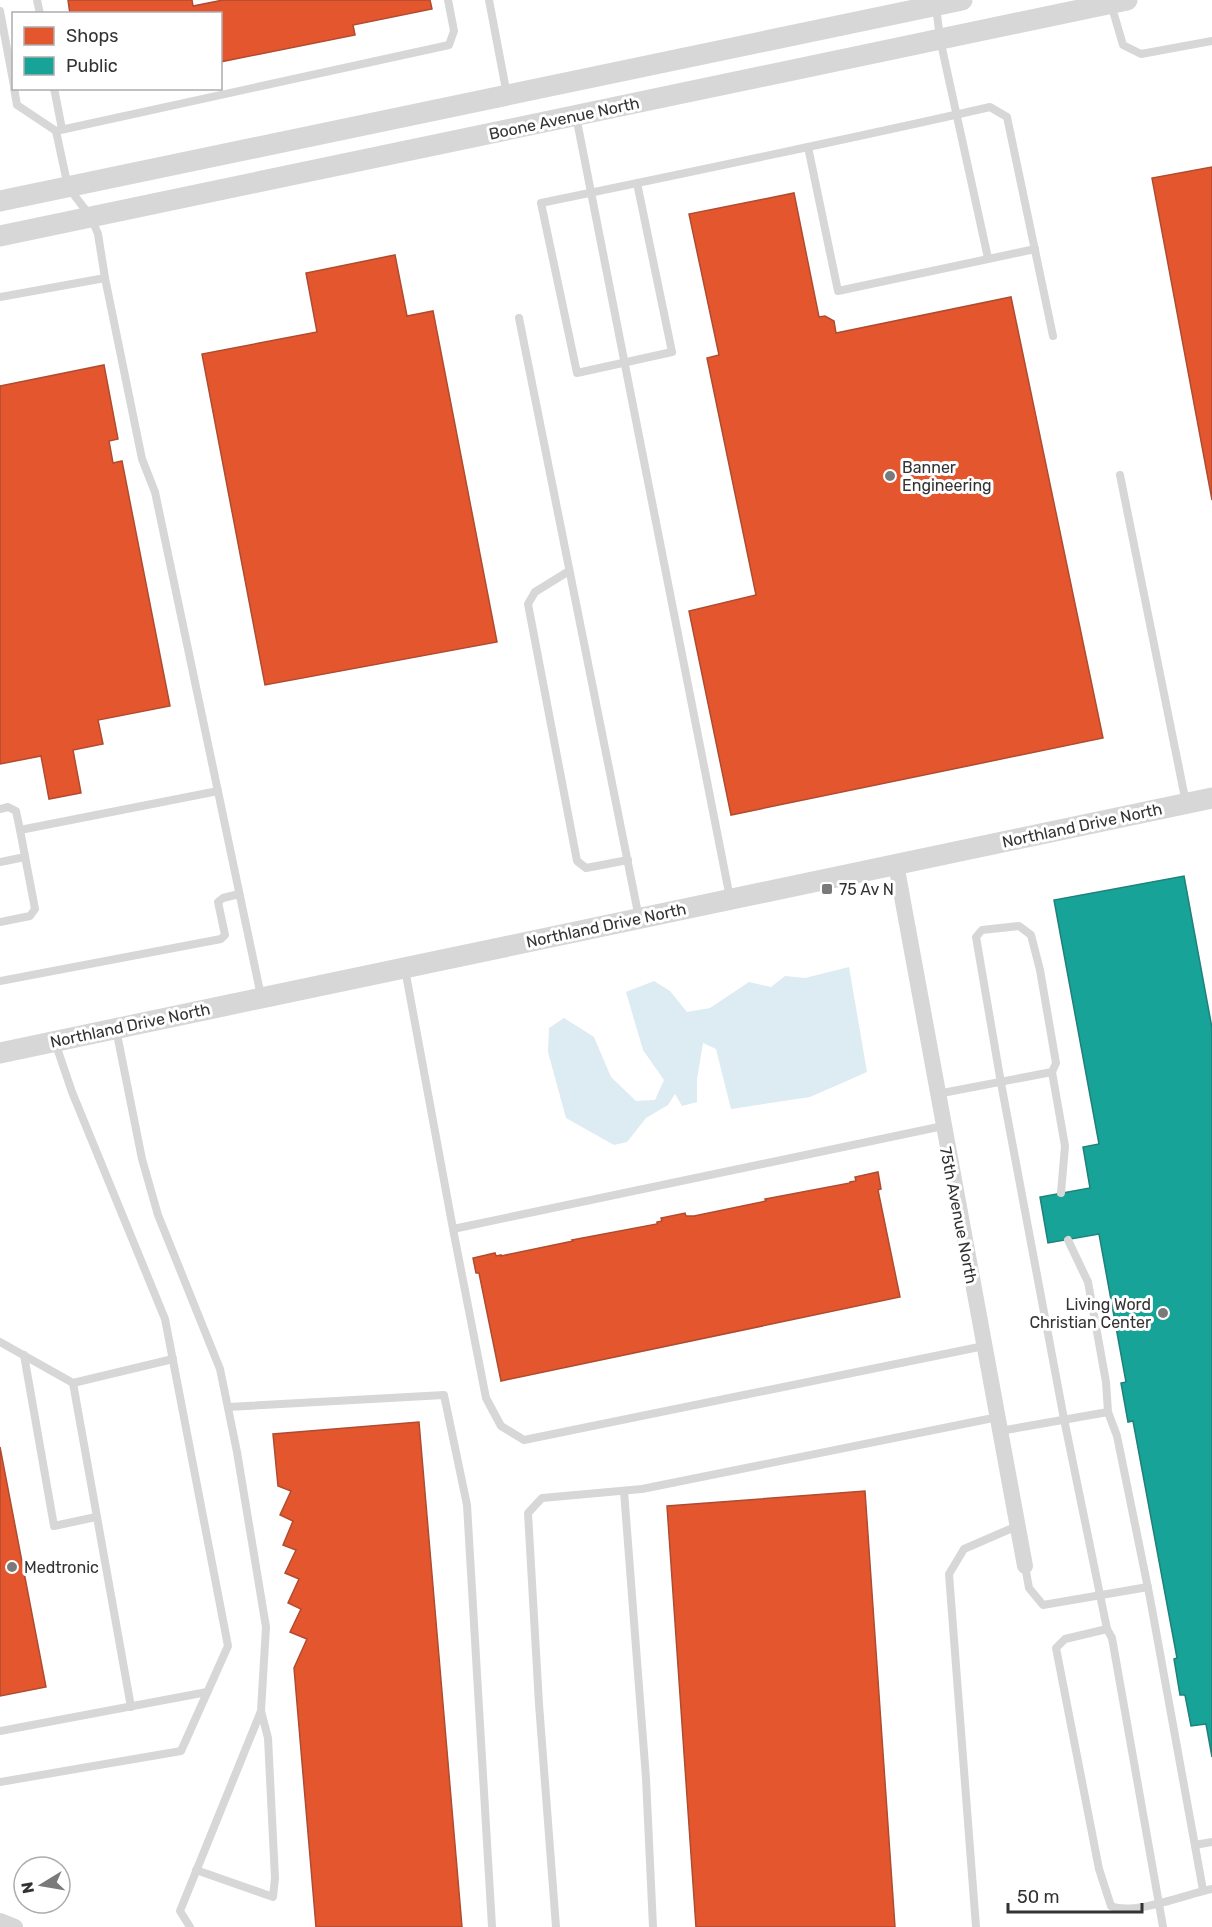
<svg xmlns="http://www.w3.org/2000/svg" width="1212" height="1927" font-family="Rubik,sans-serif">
<rect width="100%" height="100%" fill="#fff"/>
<path fill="#ddebf3" d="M849,967L867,1072L810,1097L731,1109L716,1049L703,1043L697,1079V1102L682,1106L675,1094L668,1105L646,1118L627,1142L614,1145L566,1118L548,1052L549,1028L564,1018L594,1037L611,1077L636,1101L655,1100L664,1080L643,1050L626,992L654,981L670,991L687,1012L710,1008L749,982L771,987L785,976L805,978Z"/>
<g fill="#e4572e" stroke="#af4c30" stroke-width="1.5">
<path d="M68,0H192L193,6L223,0H430L432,9L353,25L355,35L220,62V14H70Z"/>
<path d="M1212,167V500L1152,178Z"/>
<path d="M794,193L819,317L825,316L834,321L836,333L1011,297L1103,738L731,815L689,611L756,595L707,358L719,355L689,214Z"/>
<path d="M395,255L407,316L433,311L497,642L265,685L202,354L317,332L306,273Z"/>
<path d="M104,365L118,439L109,441L113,463L122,461L170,706L98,720L103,744L73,750L81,793L49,799L41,756L0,764V386Z"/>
<path d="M878,1172L881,1189L878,1190L900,1297L501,1381L479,1273H476L473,1258L495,1253L496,1256L501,1255V1256L573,1241L572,1240L657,1224V1222L662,1221L661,1218L685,1213L686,1216H694L766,1201L765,1199L850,1183V1182L856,1181L855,1177Z"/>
<path d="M419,1422L462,1927H316L294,1668L307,1639L290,1632L301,1609L288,1603L299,1579L285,1573L296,1550L283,1545L293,1521L280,1515L291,1491L278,1486L273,1434Z"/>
<path d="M0,1447L46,1687L0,1696Z"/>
<path d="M865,1491L895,1927H696L667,1506Z"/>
</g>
<path fill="#17a398" stroke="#1f817a" stroke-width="1.5" d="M1184,876L1212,1028V1757L1206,1724L1191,1726L1185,1695H1180L1174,1659L1177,1658L1133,1421L1128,1422L1121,1383L1126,1382L1099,1234L1048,1243L1040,1197L1090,1188L1083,1147L1099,1144L1054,900Z"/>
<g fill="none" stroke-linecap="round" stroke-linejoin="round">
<g stroke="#d7d7d7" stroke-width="8">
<path d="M37,0L40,14"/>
<path d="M489,0L507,95"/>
<path d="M1111,4L1123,45L1141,54L1212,41"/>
<path d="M936,6L940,39L988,258"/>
<path d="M0,11L14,86"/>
<path d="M14,88L17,105L56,131L68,187L91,217L98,234L105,278"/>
<path d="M54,88L62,129"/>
<path d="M576,116L730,898"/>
<path d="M56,131L449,45L454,31L448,0"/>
<path d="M808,147L838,291L1035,249"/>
<path d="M637,183L672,352L577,373L541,203C691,172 841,141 990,107L1007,117L1053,336"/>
<path d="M0,297L105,278L142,459L155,492L261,996"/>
<path d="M519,318L639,918"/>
<path d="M1120,475L1186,803"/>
<path d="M569,571L535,592L528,604L577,861L586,868L628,860"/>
<path d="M0,809L8,807L16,811L20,830L218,791"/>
<path d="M0,862L25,857"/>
<path d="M0,922L30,916L35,909L20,830"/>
<path d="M405,969L453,1229L943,1126"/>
<path d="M0,981L221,939L225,935L218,902L223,898L239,894"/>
<path d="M116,1029L142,1159L158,1215L220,1369L237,1452L266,1627L261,1711L180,1911L190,1927"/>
<path d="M937,1094L1052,1072"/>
<path d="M1061,1193L1065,1146L1052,1072L1056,1063L1040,970L1031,935L1019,926L982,930L976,937L1001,1083L1064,1419L1107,1629"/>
<path d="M453,1229L486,1398L501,1426L524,1440L984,1346"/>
<path d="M1068,1240L1088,1282L1106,1382L1108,1412L1117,1436L1150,1598L1203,1890"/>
<path d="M0,1342L73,1383"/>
<path d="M24,1355L54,1526L96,1517"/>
<path d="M228,1407L444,1395L467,1505L492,1927"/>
<path d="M1000,1431L1108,1412"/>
<path d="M624,1491L646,1778L653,1927"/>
<path d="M1025,1566L1029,1588L1043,1605L1148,1587"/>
<path d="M131,1707L73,1383L173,1359"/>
<path d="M0,1731L207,1692"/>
<path d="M0,1782L181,1751L228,1646L165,1319L72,1092L55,1042"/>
<path d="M1195,1845L1212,1842"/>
<path d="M196,1870L273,1897L275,1878L268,1738L261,1711"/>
<path d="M556,1927L539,1704L528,1513L542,1498L642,1489L998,1417"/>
<path d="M976,1927L949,1574L964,1549L1017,1526"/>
<path d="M1163,1927L1159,1904L1112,1638L1107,1629L1065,1639L1056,1648L1099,1869L1111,1906C1133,1916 1187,1894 1212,1889"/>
</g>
<g stroke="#d7d7d7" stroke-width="16">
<path d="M896,864L1025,1566"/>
<path d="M0,1921L15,1927"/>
</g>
<g stroke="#d7d7d7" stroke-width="21">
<path d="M0,201L962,0"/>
<path d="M0,236L1127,0"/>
<path d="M0,1053L1212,798"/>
</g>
</g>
<g fill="#7a7a7a" stroke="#fff" stroke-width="2">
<circle cx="890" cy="476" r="6"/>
<rect x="821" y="883" width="12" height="12" rx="3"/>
<circle cx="1163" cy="1313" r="6"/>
<circle cx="12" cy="1567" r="6"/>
</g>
<g text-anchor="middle" stroke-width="6" stroke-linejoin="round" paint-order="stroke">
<g font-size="16" fill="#333" stroke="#fff">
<text transform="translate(564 118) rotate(-12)" y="6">Boone Avenue North</text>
<text transform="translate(1082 825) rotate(-12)" y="6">Northland Drive North</text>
<text transform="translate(606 925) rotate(-12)" y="6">Northland Drive North</text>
<text transform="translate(130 1025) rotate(-12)" y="6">Northland Drive North</text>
<text transform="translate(959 1215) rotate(79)" y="6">75th Avenue North</text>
</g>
<g font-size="16" fill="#333" stroke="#fff" text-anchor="start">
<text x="902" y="473">Banner<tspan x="902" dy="18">Engineering</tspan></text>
<text x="839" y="895">75 Av N</text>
<text x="1151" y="1310" text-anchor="end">Living Word<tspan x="1151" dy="18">Christian Center</tspan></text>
<text x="24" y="1573">Medtronic</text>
</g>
</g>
<rect x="12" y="12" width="210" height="78" fill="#ffffff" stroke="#adadad" stroke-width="1.5"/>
<rect x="24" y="27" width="30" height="18" fill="#e4572e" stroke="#adadad" stroke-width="1.5"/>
<text x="66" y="42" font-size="18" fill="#333333">Shops</text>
<rect x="24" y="57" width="30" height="18" fill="#17a398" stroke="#adadad" stroke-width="1.5"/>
<text x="66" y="72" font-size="18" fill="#333333">Public</text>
<g transform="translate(42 1885) rotate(259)"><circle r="28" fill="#ffffff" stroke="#adadad" stroke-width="1.5"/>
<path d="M0-4.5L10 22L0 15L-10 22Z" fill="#7a7a7a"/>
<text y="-9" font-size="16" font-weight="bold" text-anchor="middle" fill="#333333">N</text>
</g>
<path d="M1008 1903v9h134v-9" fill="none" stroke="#333333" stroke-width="3"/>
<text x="1017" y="1903" font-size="18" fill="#333333" stroke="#ffffff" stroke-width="4.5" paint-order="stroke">50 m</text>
</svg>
